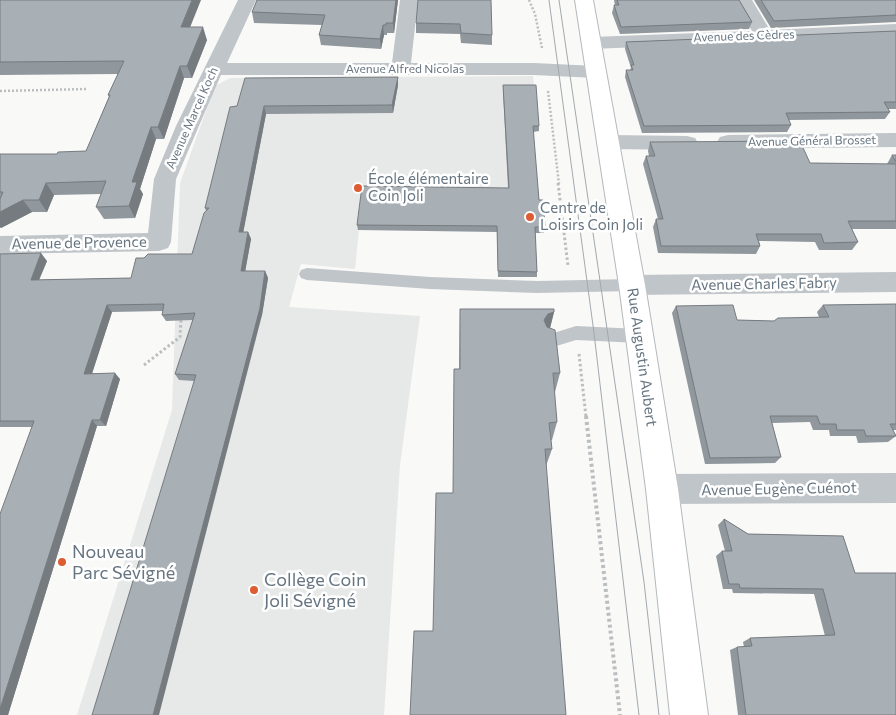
<svg xmlns="http://www.w3.org/2000/svg" width="896" height="715" font-family="Commissioner,sans-serif">
<rect width="100%" height="100%" fill="#f9f9f7"/>
<path fill="#e7e8e8" d="M533,76L539,131L532,132L537,194L363,192L355,269L301,264L289,307L420,316L400,465L384,715H77L172,410L180,183L215,86L230,78Z"/>
<g fill="none" stroke-linecap="round" stroke-linejoin="round">
<g stroke="#b3b9bd" stroke-width="2">
<path id="secondary" d="M575,0H593L645,285L678,489L708,715H670L646,489L619,285Z"/>
</g>
<g stroke="#bbbec1" stroke-width="2.5" stroke-dasharray="2 2" stroke-linecap="butt">
<path d="M529,0L535,14L542,48"/>
<path d="M0,91L87,89"/>
<path d="M548,91L559,184"/>
</g>
<g stroke="#bbbec1" stroke-width="3" stroke-dasharray="2.5 2.5" stroke-linecap="butt">
<path d="M558,183L568,266"/>
<path d="M579,354L586,417"/>
<path d="M144,365L180,337L181,319"/>
</g>
<path stroke="#bbbec1" stroke-width="4" stroke-dasharray="3 3" stroke-linecap="butt" d="M586,416L620,715"/>
<g fill="#c0c5c9" fill-rule="evenodd">
<path d="M307,268L430,277L537,281L632,279L638,281L640,285L638,289L632,291L537,293L430,289L307,280L301,278L299,274L301,270Z"/>
<path d="M576,326L639,329L645,331L648,336L645,341L639,343L576,340L550,348L544,346L541,341L544,336Z"/>
</g>
<g fill="#c0c5c9" fill-rule="evenodd">
<path d="M238,0H256L227,63H392L400,0H418L411,63H534L596,66L603,68L606,72L603,76L596,78L534,75H221L176,179L171,242L168,248L159,251L0,254V236L148,233L154,179L176,126Z"/>
<path d="M734,0H752L770,30L896,24V36L592,49L585,47L582,43L585,39L592,37L752,31Z"/>
<path d="M896,133V147L728,149L720,147L717,142L720,137L728,135Z"/>
<path d="M609,135L687,136L695,138L698,143L695,148L687,150L609,149L601,147L598,142L601,137Z"/>
<path d="M896,272V292L632,295L623,292L619,285L623,278L632,275Z"/>
<path d="M896,473V503L662,504L651,499L646,489L651,479L662,474Z"/>
</g>
<use href="#secondary" fill="#fff" fill-rule="evenodd"/>
<g stroke="#a2a9ae" stroke-width="1">
<path d="M549,0L594,333L639,715"/>
<path d="M559,0L644,582L659,715"/>
</g>
</g>
<g fill="#90979d">
<path d="M0,0L190,27L207,40L192,78H184L164,139H156L140,189L143,194L135,218L104,219L96,207L101,194L54,195L47,212H32L1,228L0,227V154H57L86,151L109,97L108,95L118,74L0,75Z"/>
<path d="M257,0H398L394,33H387V35H384L381,49L321,45L319,35L322,25L254,23L252,12Z"/>
<path d="M418,0L492,35V45L461,43L460,34L416,33V23Z"/>
<path d="M614,0H739L752,22L749,29L620,34L612,13L614,5H615Z"/>
<path d="M754,0H896V22L771,28Z"/>
<path d="M896,31V109H888L890,112L885,119L789,120L791,125L787,132L642,133L625,77L626,70H630L631,68L625,49L626,42Z"/>
<path d="M398,77V85L393,113L266,114L243,232H248L251,239L245,271H265L268,278L262,315L194,381L179,380L175,374L193,320L166,321L162,315L163,311L112,312L92,373L120,379L106,426H97L8,715H0L32,427H0V254L47,261L39,280L131,278L144,258L192,254L206,211L205,208L237,106Z"/>
<path d="M503,85L539,126V131L533,132L539,200L545,227L544,233H535L537,272V277H498L497,232L358,230L357,225L508,188L503,91Z"/>
<path d="M650,142L810,163L887,164L892,155H896V229H851L858,242L852,250H819L815,242L759,241L760,246L756,254L658,253L653,227L656,219H658L643,164L646,156H649L648,151Z"/>
<path d="M896,304V430H893L896,436L888,442L858,443L856,436H830L829,430H813L810,422L772,423L781,457L775,463L705,464L672,313L676,306L737,320L774,321L819,317L817,312L823,305Z"/>
<path d="M460,309L554,312L550,328L560,373L555,392H554L557,422L552,440H551L552,449L546,466L433,631L453,493L459,369Z"/>
<path d="M724,519L748,534L843,536L896,715H738L730,650L737,647H744L743,642L750,638L825,636L814,594L733,593L732,589H723L716,556L722,551H725L718,525Z"/>
</g>
<g fill="#767b7f">
<path d="M192,0H201L185,40L181,27Z"/>
<path d="M396,0H398L394,33L393,23Z"/>
<path d="M383,25L384,35L381,49L380,39Z"/>
<path d="M203,27L207,40L192,78L187,66Z"/>
<path d="M180,66L184,78L164,139L158,127Z"/>
<path d="M398,77V85L393,113L392,105Z"/>
<path d="M264,106L266,114L242,239L239,232Z"/>
<path d="M151,127L156,139L140,189L143,194L135,218L129,206L132,182Z"/>
<path d="M46,183L54,195L47,212L39,200Z"/>
<path d="M23,200L32,212L1,228L0,227V212Z"/>
<path d="M248,232L251,239L244,278L241,271Z"/>
<path d="M41,253L47,261L36,287L31,280Z"/>
<path d="M265,271L268,278L262,315L159,715H153Z"/>
<path d="M107,305L112,312L90,380L84,374Z"/>
<path d="M554,312L549,332L544,320L548,314Z"/>
<path d="M115,373L120,379L106,426L100,420Z"/>
<path d="M92,420L97,426L8,715H0V709Z"/>
</g>
<g fill="#a8b0b6" stroke="#767b7f">
<path d="M0,0H192L181,27H203L187,66H180L158,127H151L132,182H137L129,206L96,207L106,181L46,183L39,200H23L0,212V199L3,192H0V154H57L58,152L86,151L110,95H108L124,61L0,62Z"/>
<path d="M257,0H396L393,23H386V25H383L380,39L319,35L325,15L252,12Z"/>
<path d="M418,0H491L492,35L461,33L460,24L416,23Z"/>
<path d="M617,0H739L752,22L621,27L614,5H619Z"/>
<path d="M761,0H896V15L774,21Z"/>
<path d="M896,31V102H884L890,112L786,113L791,125L644,126L626,70H633L631,65H634L626,42Z"/>
<path d="M398,77L392,105L264,106L239,232H248L241,271H265L260,308L153,715H92L196,375L175,374L195,313L162,315L164,304L107,305L84,374L115,373L100,420H92L0,709V514L34,421H0V254L41,253L31,280L131,278L136,258H144L148,254H192L204,213L209,208H205L230,107L237,106L245,78Z"/>
<path d="M503,85H536L539,126H533L539,200H543L545,227H535L537,272L498,271L497,226L357,225L362,186L509,188Z"/>
<path d="M800,141L810,163L896,164V221H848L858,242L824,243L821,234H756L760,246H661L656,219H663L646,156H655L650,142Z"/>
<path d="M892,155H896V162Z"/>
<path d="M896,304V424H890L896,436H866L864,430H837L836,424H820L817,416H770L781,457L710,458L676,306L733,305L737,320L774,321L778,318L829,317L823,305Z"/>
<path d="M460,309H554V312L548,314L544,320L547,327L555,330L560,373H553L557,422L549,423L552,449H545L566,715H410L414,631H433L436,493H453L454,369H460Z"/>
<path d="M724,519L748,534L843,536L855,573H896V715H746L737,647L752,646L750,638L835,635L823,589L740,588L739,584H729L722,551H732Z"/>
</g>
<g fill="#dd5c34" stroke="#fff" stroke-width="2">
<circle cx="358" cy="188" r="5"/>
<circle cx="530" cy="217" r="5"/>
<circle cx="62" cy="562" r="5"/>
<circle cx="254" cy="590" r="5"/>
</g>
<g text-anchor="middle" stroke-width="5" stroke-linejoin="round" paint-order="stroke">
<g font-size="12" fill="#667581" stroke="#fff">
<text transform="translate(744 36) rotate(-2)" y="4">Avenue des Cèdres</text>
<text x="405" y="73">Avenue Alfred Nicolas</text>
<text transform="translate(192 118) rotate(-66)" y="4">Avenue Marcel Koch</text>
<text transform="translate(812 141) rotate(-1)" y="4">Avenue Général Brosset</text>
</g>
<g font-size="15" fill="#667581" stroke="#fff" text-anchor="start">
<text x="368" y="184">École élémentaire<tspan x="368" dy="17">Coin Joli</tspan></text>
<text x="540" y="213">Centre de<tspan x="540" dy="17">Loisirs Coin Joli</tspan></text>
</g>
<g font-size="15" fill="#667581" stroke="#fff">
<text transform="translate(79 243) rotate(-1)" y="5">Avenue de Provence</text>
<text transform="translate(764 284) rotate(-1)" y="5">Avenue Charles Fabry</text>
<text transform="translate(642 357) rotate(82)" y="5">Rue Augustin Aubert</text>
<text transform="translate(779 489) rotate(-1)" y="5">Avenue Eugène Cuénot</text>
</g>
<g font-size="18" fill="#667581" stroke="#fff" text-anchor="start">
<text x="72" y="558">Nouveau<tspan x="72" dy="21">Parc Sévigné</tspan></text>
<text x="264" y="586">Collège Coin<tspan x="264" dy="21">Joli Sévigné</tspan></text>
</g>
</g>
</svg>
